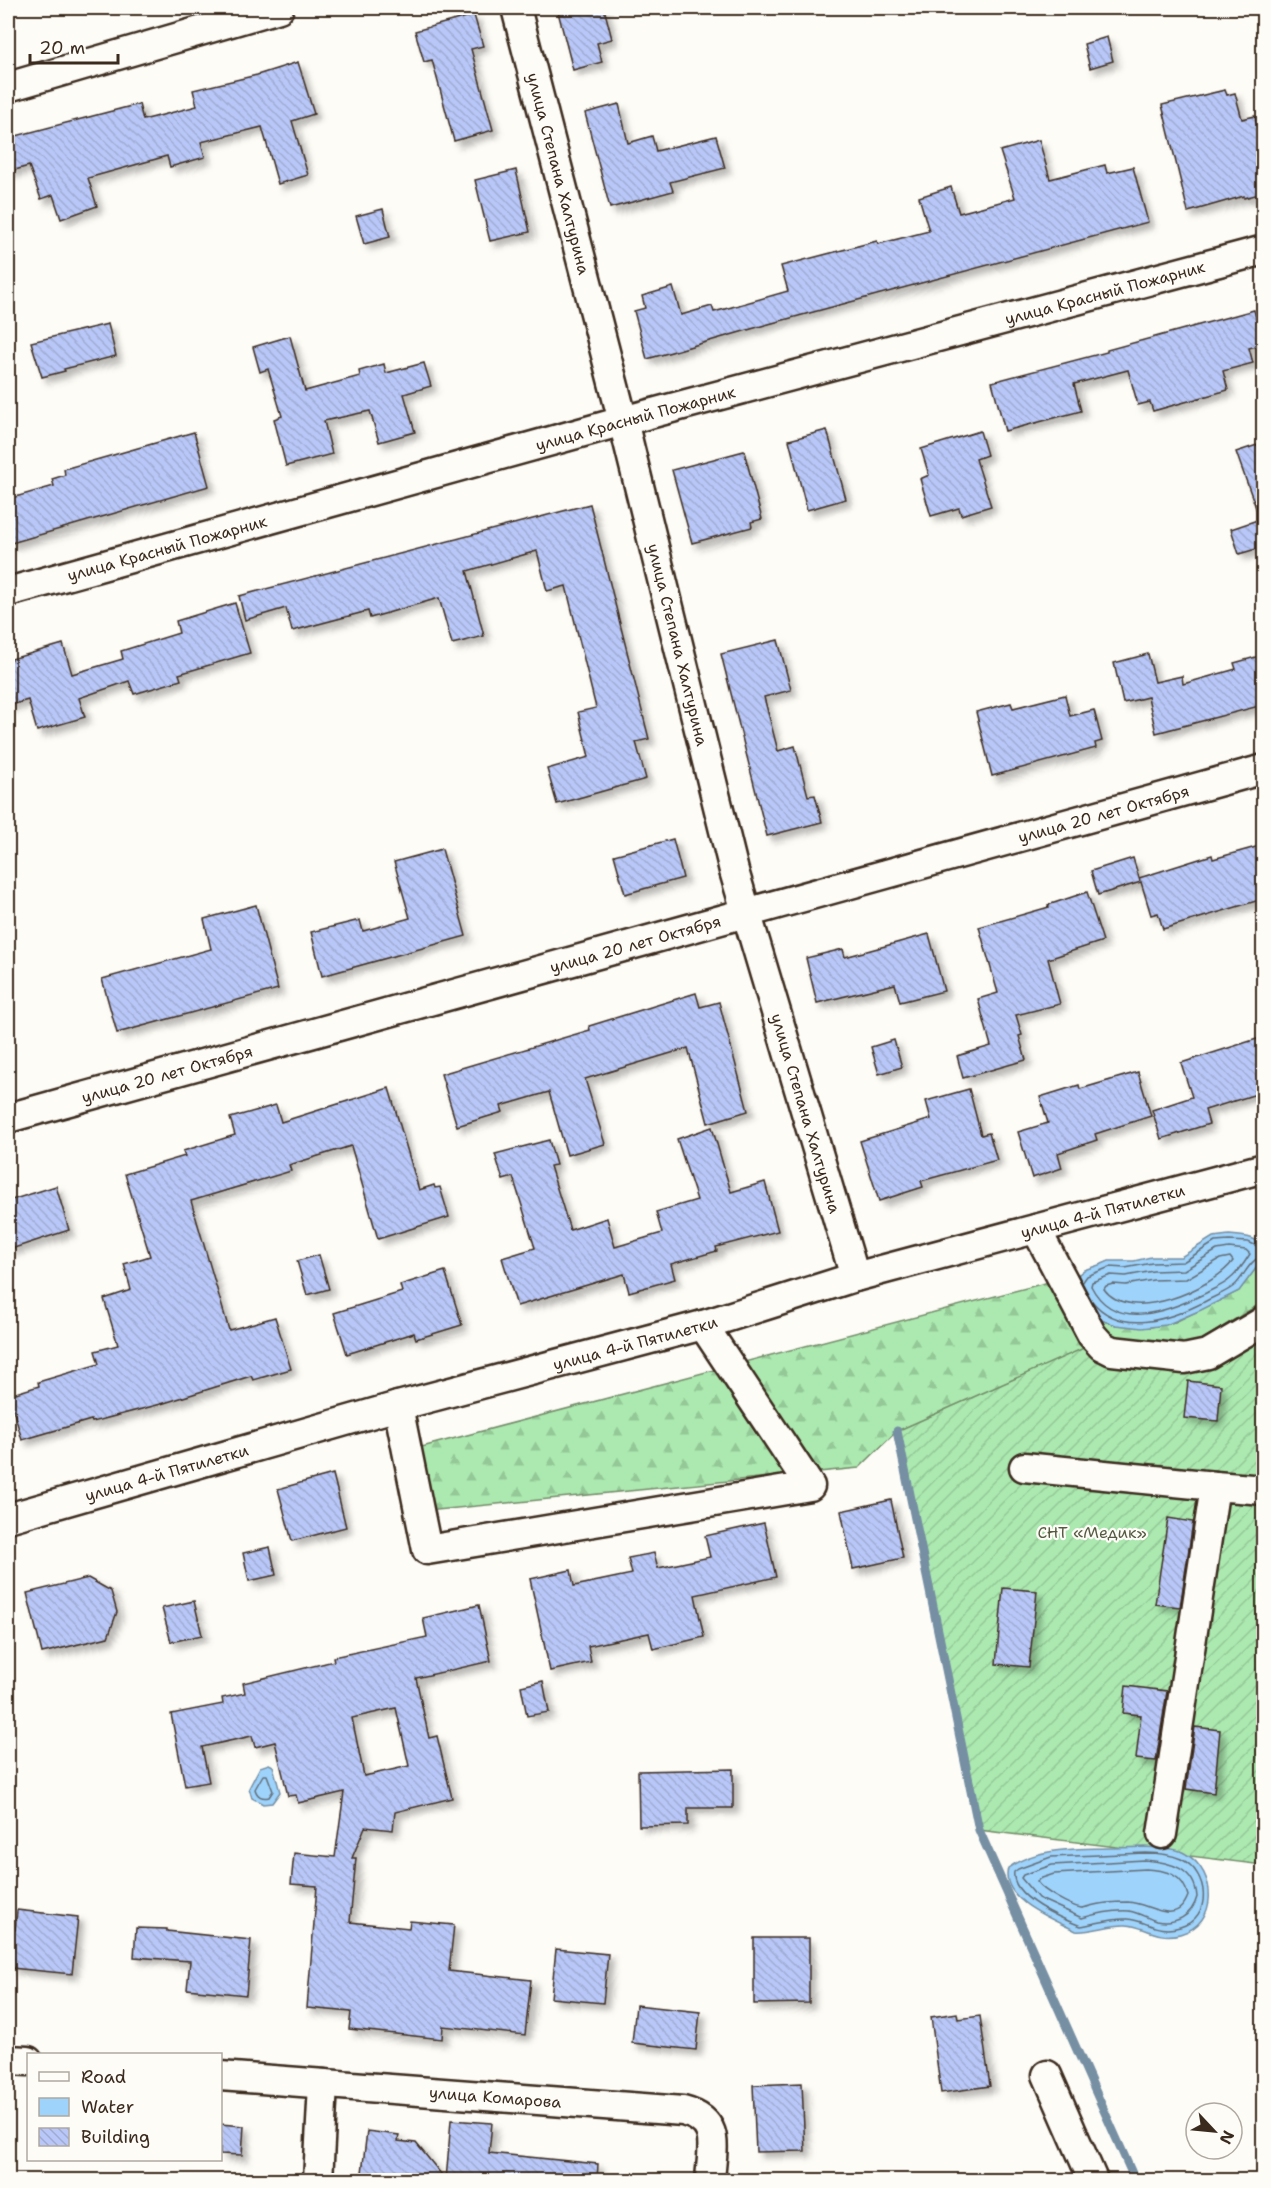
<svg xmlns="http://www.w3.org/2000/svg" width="1271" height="2188" font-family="'Shantell Sans',sans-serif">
<defs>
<pattern id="forest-firs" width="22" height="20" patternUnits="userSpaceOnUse" patternTransform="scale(1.5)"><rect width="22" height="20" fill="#abe9b0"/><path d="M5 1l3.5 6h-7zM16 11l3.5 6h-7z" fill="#94c897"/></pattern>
<pattern id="garden-furrows" width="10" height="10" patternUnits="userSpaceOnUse" patternTransform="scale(1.5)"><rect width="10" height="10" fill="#abe9b0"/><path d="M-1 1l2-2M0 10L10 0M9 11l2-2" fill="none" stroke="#94c897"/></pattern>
<pattern id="building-back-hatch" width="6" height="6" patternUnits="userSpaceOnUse" patternTransform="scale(1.5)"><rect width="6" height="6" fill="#b8c7f7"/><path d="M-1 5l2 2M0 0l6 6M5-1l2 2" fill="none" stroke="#9fabd3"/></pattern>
<filter id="shadow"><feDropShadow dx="5.5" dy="5.5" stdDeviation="3" flood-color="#0004"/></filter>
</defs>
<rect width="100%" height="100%" fill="#fdfcf7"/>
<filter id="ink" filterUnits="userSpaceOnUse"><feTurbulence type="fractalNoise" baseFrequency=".0167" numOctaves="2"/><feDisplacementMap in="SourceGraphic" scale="12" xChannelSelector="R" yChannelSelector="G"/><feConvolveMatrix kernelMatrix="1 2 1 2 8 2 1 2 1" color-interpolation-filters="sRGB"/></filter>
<g filter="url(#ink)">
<path fill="url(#forest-firs)" stroke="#738a67" stroke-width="1.5" d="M1263,1259V1302L1189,1348L897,1431L859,1468L427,1511L414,1449L1079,1274L1076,1282L1101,1320L1116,1325L1151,1327L1175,1322L1239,1291Z"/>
<path fill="url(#garden-furrows)" stroke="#738a67" stroke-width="1.5" d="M1263,1302V1865L979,1830L897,1431L1104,1339L1189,1348Z"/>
<g fill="#9ed3fc" stroke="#768fa3" stroke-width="1.5">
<path d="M1229,1235C1242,1236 1252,1236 1263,1245V1259L1239,1291L1201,1310L1166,1325L1142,1328L1116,1325L1101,1320L1095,1314L1076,1282L1079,1274L1084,1270L1102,1264L1109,1261H1134L1151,1257H1181L1213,1237Z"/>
<path d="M269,1764L273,1766L280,1792L272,1803L263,1804L252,1798L249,1788L260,1767Z"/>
<path d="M1145,1847C1158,1848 1175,1847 1186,1854C1217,1872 1219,1924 1180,1934C1155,1940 1146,1926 1126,1925C1112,1924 1087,1933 1076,1931C1055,1920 999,1900 1008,1868C1043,1842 1103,1850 1145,1847Z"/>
</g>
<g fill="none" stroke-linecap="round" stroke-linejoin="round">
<g stroke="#636e77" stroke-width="1.5">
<path d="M1229,1248L1246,1250L1250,1254C1245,1262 1238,1273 1230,1279C1224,1285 1213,1289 1206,1293C1169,1311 1115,1333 1091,1286L1092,1282L1111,1275L1126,1276L1153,1271L1184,1270L1217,1250Z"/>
<path d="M1230,1257L1233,1261C1212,1289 1130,1325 1104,1289L1106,1286L1113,1284L1126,1285L1153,1280L1186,1279L1220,1259Z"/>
<path d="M1082,1283L1087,1276L1110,1267L1125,1268L1152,1263L1183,1262L1215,1242L1229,1241L1248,1242L1264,1249"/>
<path d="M1092,1301C1121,1337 1172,1319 1206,1301C1215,1296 1227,1292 1235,1285C1244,1277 1250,1258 1264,1256"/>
<path d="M267,1775L273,1791L269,1797C262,1799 257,1796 255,1789L263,1775Z"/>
<path d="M1145,1853C1157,1853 1170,1854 1181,1859C1209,1872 1213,1918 1180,1927C1156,1934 1147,1920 1127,1919C1111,1918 1096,1924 1081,1926C1062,1919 1010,1897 1014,1872L1018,1869L1051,1857Z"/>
<path d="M1145,1860C1170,1862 1195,1868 1197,1897C1192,1916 1176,1925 1156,1921C1147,1918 1139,1913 1129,1911C1113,1910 1096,1914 1082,1918L1038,1898L1021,1878L1023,1875L1052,1865Z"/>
<path d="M1146,1869C1166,1870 1183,1874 1188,1896C1176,1928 1150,1903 1128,1902C1116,1902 1101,1903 1090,1906C1087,1907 1084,1908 1081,1908C1070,1906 1043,1891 1037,1882L1039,1879L1054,1874Z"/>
</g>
<path stroke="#768fa3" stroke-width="9" d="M897,1431L979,1830L1135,2180"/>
</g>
<g fill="url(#building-back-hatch)" stroke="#3b2a1e" stroke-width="1.5" fill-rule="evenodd" filter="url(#shadow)">
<path d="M557,8H604L612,39L597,43L602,62L573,70Z"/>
<path d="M474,15L483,46L471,49L493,130L454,141L432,60L424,62L415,31Z"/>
<path d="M1107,37L1113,61L1090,68L1084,44Z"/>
<path d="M298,62L314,114L292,121L308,175L278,184L262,127L201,142L205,157L170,167L167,156L88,178L97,206L61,219L53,195L41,199L29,166L8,172V138L139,104L143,120L197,106L193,90L257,75Z"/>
<path d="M1225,90L1227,95L1235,93L1242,119L1255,116L1263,149V193L1244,198V196L1188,212L1162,105Z"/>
<path d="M619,104L628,143L652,136L656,151L716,136L725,168L670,182L673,191L610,208L585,113Z"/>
<path d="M1039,140L1050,179L1105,165L1107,173L1133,167L1148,222L765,325L647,359L634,311L645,308L642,296L673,287L681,315L712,306L714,312L788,291L781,266L877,241L878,244L929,231L919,197L951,187L959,213L1015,198L1000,151Z"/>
<path d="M516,170L530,232L490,241L475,180Z"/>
<path d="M383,209L390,237L364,244L356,216Z"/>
<path d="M1254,310L1263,344L1249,348L1253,363L1223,371L1228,390L1153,411L1150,402L1138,405L1128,370L1074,384L1081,411L1005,431L992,382L1107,352V350Z"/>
<path d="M108,324L116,356L64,369L65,371L42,377L31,342Z"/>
<path d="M290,336L305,391L360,376L359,371L384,364L386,373L424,363L431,386L404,394L415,432L379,442L370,411L324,421L332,454L286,466L274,419L282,416L268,369L260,372L253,347Z"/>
<path d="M827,430L846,499L807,510L789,440Z"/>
<path d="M980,431L987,455L976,459L991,506L961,515L959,508L931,516L920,479L929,475L921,449Z"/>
<path d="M194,432L209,486L8,544V499L54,486L52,479L65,475L64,469Z"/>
<path d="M1263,443V518L1260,519L1236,452Z"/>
<path d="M744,451L762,519L751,522L752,527L692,543L672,470Z"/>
<path d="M590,504L649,739L636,742L646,779L557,804L547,769L589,757L578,712L596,708L566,586L547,591L537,551L467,571L484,636L452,644L439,598L370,618L368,611L292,631L286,608L245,620L239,596Z"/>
<path d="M1263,518V547L1239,554L1231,529Z"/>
<path d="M235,603L250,653L179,674L181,680L134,694L129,681L79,698L85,717L37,731L28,700L8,706V660L63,644L72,674L123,659L121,651L179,633L176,621Z"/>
<path d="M778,640L791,690L764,697L778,751L795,746L808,796L815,795L822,822L767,836L721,654Z"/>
<path d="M1148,654L1155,682L1182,676L1183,684L1236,669L1234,663L1263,655V705L1156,733L1148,697L1123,703L1114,663Z"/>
<path d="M1065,695L1070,716L1094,710L1102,741L1095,743L1096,748L992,776L976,712L1011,703L1013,708Z"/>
<path d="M673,839L683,878L625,894L614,855Z"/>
<path d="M1263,845V899L1163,929L1158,913L1151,915L1141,882L1098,895L1091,871L1133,858L1140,881L1139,878L1212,855L1213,859Z"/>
<path d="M442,849L466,936L322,976L311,932L360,920L363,931L410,918L394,862Z"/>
<path d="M1087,892L1103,941L1048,959L1060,1004L1016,1015L1022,1035L1019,1036L1026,1060L963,1078L957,1056L991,1046L978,999L998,993L979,927L1049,907L1048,905Z"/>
<path d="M256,905L278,989L117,1033L102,979L211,949L204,919Z"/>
<path d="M929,934L944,991L900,1002L895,984L817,1003L806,958L843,949L845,957Z"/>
<path d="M696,993L700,1007L719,1002L748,1111L708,1123L688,1048L585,1079L605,1144L567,1155L549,1092L501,1106L503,1112L457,1126L441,1074L590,1030L589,1026Z"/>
<path d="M1263,1037V1092L1205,1110L1209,1124L1161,1139L1152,1110L1192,1097L1181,1063Z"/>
<path d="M894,1040L902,1067L879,1074L871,1047Z"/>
<path d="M1138,1072L1151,1116L1095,1134L1097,1140L1058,1153L1062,1168L1032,1178L1018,1132L1048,1123L1040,1097L1079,1085L1080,1089Z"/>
<path d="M389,1088L419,1190L434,1185L435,1188L440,1187L449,1217L378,1239L351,1146L289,1165L291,1171L191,1201L229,1330L275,1317L291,1369L253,1380L251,1376L161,1404L92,1422L91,1420L22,1440L9,1395L39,1386L38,1382L99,1364L95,1351L118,1345L104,1299L131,1290L124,1264L150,1256L125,1174L185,1156L183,1151L235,1135L230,1118L276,1105L281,1122Z"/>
<path d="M969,1089L981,1135L989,1133L997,1160L921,1181L923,1187L879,1201L860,1141L931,1119L926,1101Z"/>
<path d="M712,1127L731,1192L765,1182L778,1231L716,1247L717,1251L671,1264L675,1279L629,1292L624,1274L517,1306L502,1258L535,1248L513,1177L503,1180L495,1154L549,1140L556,1165L550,1166L570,1230L607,1218L615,1247L662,1233L656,1212L697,1200L677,1139Z"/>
<path d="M56,1186L69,1230L8,1250V1201Z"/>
<path d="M319,1255L329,1289L307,1295L297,1261Z"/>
<path d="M445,1271L462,1325L416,1339L414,1333L347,1354L334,1313L402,1292L400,1285Z"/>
<path d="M1188,1381L1221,1385L1218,1421L1184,1418Z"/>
<path d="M333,1474L346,1527L292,1541L278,1489Z"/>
<path d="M891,1500L903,1558L853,1569L841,1511Z"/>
<path d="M1168,1518L1193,1522L1180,1607L1155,1604Z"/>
<path d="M764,1523L776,1577L695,1595L704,1637L653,1649L649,1633L588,1646L591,1662L550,1671L530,1579L571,1570L574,1586L632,1574L628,1558L654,1553L658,1568L710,1557L705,1536Z"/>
<path d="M270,1547L276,1575L249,1581L243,1553Z"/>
<path d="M88,1578L111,1591L117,1612L108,1637L42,1653L27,1593Z"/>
<path d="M1003,1588L1037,1591L1029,1667L996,1664Z"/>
<path d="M194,1601L202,1635L171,1642L162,1608Z"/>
<path d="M479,1605L491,1661L416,1678L429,1738L437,1736L452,1798L395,1812L393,1830L365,1827L352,1858H356L350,1922L409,1928L410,1921L454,1925L449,1971L531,1980L525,2035L443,2026L442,2039L349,2029L351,2012L307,2008L317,1886L291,1884L294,1853L335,1857L344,1792L298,1803L296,1795L288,1796L275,1742L255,1747L252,1736L202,1747L209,1782L185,1786L171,1714L223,1704L222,1698L245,1693L243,1683L334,1661L333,1657L427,1637L423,1618ZM396,1708L409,1766L364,1776L352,1718Z"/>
<path d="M543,1681L549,1712L527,1716L521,1686Z"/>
<path d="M1126,1686L1167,1691L1156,1761L1136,1759L1141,1715L1123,1713Z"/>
<path d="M1195,1727L1220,1730L1214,1793L1186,1789Z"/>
<path d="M733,1769V1808H688V1825L639,1826L638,1771Z"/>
<path d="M17,1910L78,1917L72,1974L11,1968L12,1957H8V1929L15,1930Z"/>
<path d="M136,1928L167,1929V1931L251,1940L246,1995L187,1989L190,1961L134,1957Z"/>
<path d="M754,1938H809V2003L754,2004Z"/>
<path d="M556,1949L608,1954L603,2003L551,1998Z"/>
<path d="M636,2005L700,2012L696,2050L632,2043Z"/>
<path d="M957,2013L958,2019L980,2016L990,2086L941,2093L931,2017Z"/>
<path d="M802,2083L805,2151L756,2152L753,2085Z"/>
<path d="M451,2120L492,2123L489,2153L598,2164L597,2181H361L367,2131L399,2135L398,2141L416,2143L446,2180Z"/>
<path d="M220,2124L244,2126L242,2155L220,2154Z"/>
</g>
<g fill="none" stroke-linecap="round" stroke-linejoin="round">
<g stroke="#3b2a1e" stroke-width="33">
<g id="minor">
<path id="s1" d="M516,8L623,421L734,871L855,1277"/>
<path d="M8,87L279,8"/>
<path id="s2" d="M8,592L623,421L1264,250"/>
<path id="s3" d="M8,1118L1264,769"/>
<path d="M1036,1229L1092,1335L1102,1346L1112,1351L1184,1359L1208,1354L1264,1321"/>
<path d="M398,1406L427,1550L810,1486L703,1325"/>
<path d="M1024,1467L1215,1486"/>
<path id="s4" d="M8,1518L398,1406L703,1325L855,1277L1264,1168"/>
<path d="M1162,1834L1215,1486L1264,1490"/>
<path d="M8,2060L28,2061"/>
<path d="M1047,2075L1093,2180"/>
<path id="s5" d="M220,2076L683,2111C722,2121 712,2148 710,2180"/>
<path d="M318,2180L323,2084"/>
</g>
</g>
<use href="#minor" stroke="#fdfcf7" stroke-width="28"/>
</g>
</g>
<g text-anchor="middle" stroke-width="4.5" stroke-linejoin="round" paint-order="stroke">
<g font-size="16" fill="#3b2a1e" stroke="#fdfcf7">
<text dy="6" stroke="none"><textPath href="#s1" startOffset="171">улица Степана Халтурина</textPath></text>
<text dy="6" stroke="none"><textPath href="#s2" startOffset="1137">улица Красный Пожарник</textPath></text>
<text dy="6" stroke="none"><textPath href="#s2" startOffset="651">улица Красный Пожарник</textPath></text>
<text dy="6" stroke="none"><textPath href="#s2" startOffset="165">улица Красный Пожарник</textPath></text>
<text dy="6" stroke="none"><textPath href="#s1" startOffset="657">улица Степана Халтурина</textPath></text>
<text dy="6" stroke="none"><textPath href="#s3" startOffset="1137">улица 20 лет Октября</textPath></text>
<text dy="6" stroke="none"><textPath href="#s3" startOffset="651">улица 20 лет Октября</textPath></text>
<text dy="6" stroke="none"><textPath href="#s3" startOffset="165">улица 20 лет Октября</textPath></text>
<text dy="6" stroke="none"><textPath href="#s1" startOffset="1143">улица Степана Халтурина</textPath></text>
<text dy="6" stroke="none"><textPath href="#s4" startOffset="1137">улица 4-й Пятилетки</textPath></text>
<text dy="6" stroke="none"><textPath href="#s4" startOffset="651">улица 4-й Пятилетки</textPath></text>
<text dy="6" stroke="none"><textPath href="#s4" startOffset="165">улица 4-й Пятилетки</textPath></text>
<text dy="6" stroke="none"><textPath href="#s5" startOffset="276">улица Комарова</textPath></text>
</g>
<g font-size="16" fill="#575a42" stroke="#fdfcf7">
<text x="1092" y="1538">СНТ «Медик»</text>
</g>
</g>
<rect width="1271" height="2188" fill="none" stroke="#fdfcf7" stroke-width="30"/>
<rect x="15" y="15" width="1241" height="2158" fill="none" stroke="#3b2a1e" stroke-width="2" filter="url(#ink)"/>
<rect x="27" y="2053" width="195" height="108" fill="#fdfcf7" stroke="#afa8a0" stroke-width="1.5"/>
<rect x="39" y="2072" width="30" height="9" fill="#fdfcf7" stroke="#afa8a0" stroke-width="1.5"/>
<text x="81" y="2083" font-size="18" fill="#3b2a1e">Road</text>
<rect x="39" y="2098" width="30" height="18" fill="#9ed3fc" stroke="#afa8a0" stroke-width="1.5"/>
<text x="81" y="2113" font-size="18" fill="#3b2a1e">Water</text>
<rect x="39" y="2128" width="30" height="18" fill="url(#building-back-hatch)" stroke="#afa8a0" stroke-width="1.5"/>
<text x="81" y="2143" font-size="18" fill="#3b2a1e">Building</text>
<g transform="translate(1214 2131) rotate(116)"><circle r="28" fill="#fdfcf7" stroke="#afa8a0" stroke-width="1.5"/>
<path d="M0-4.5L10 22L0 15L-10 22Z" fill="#3b2a1e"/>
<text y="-9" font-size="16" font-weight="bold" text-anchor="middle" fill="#3b2a1e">N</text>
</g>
<path d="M30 54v9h88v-9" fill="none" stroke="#3b2a1e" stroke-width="3"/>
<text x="39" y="54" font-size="18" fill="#3b2a1e" stroke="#fdfcf7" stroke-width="4.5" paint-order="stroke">20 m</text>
</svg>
